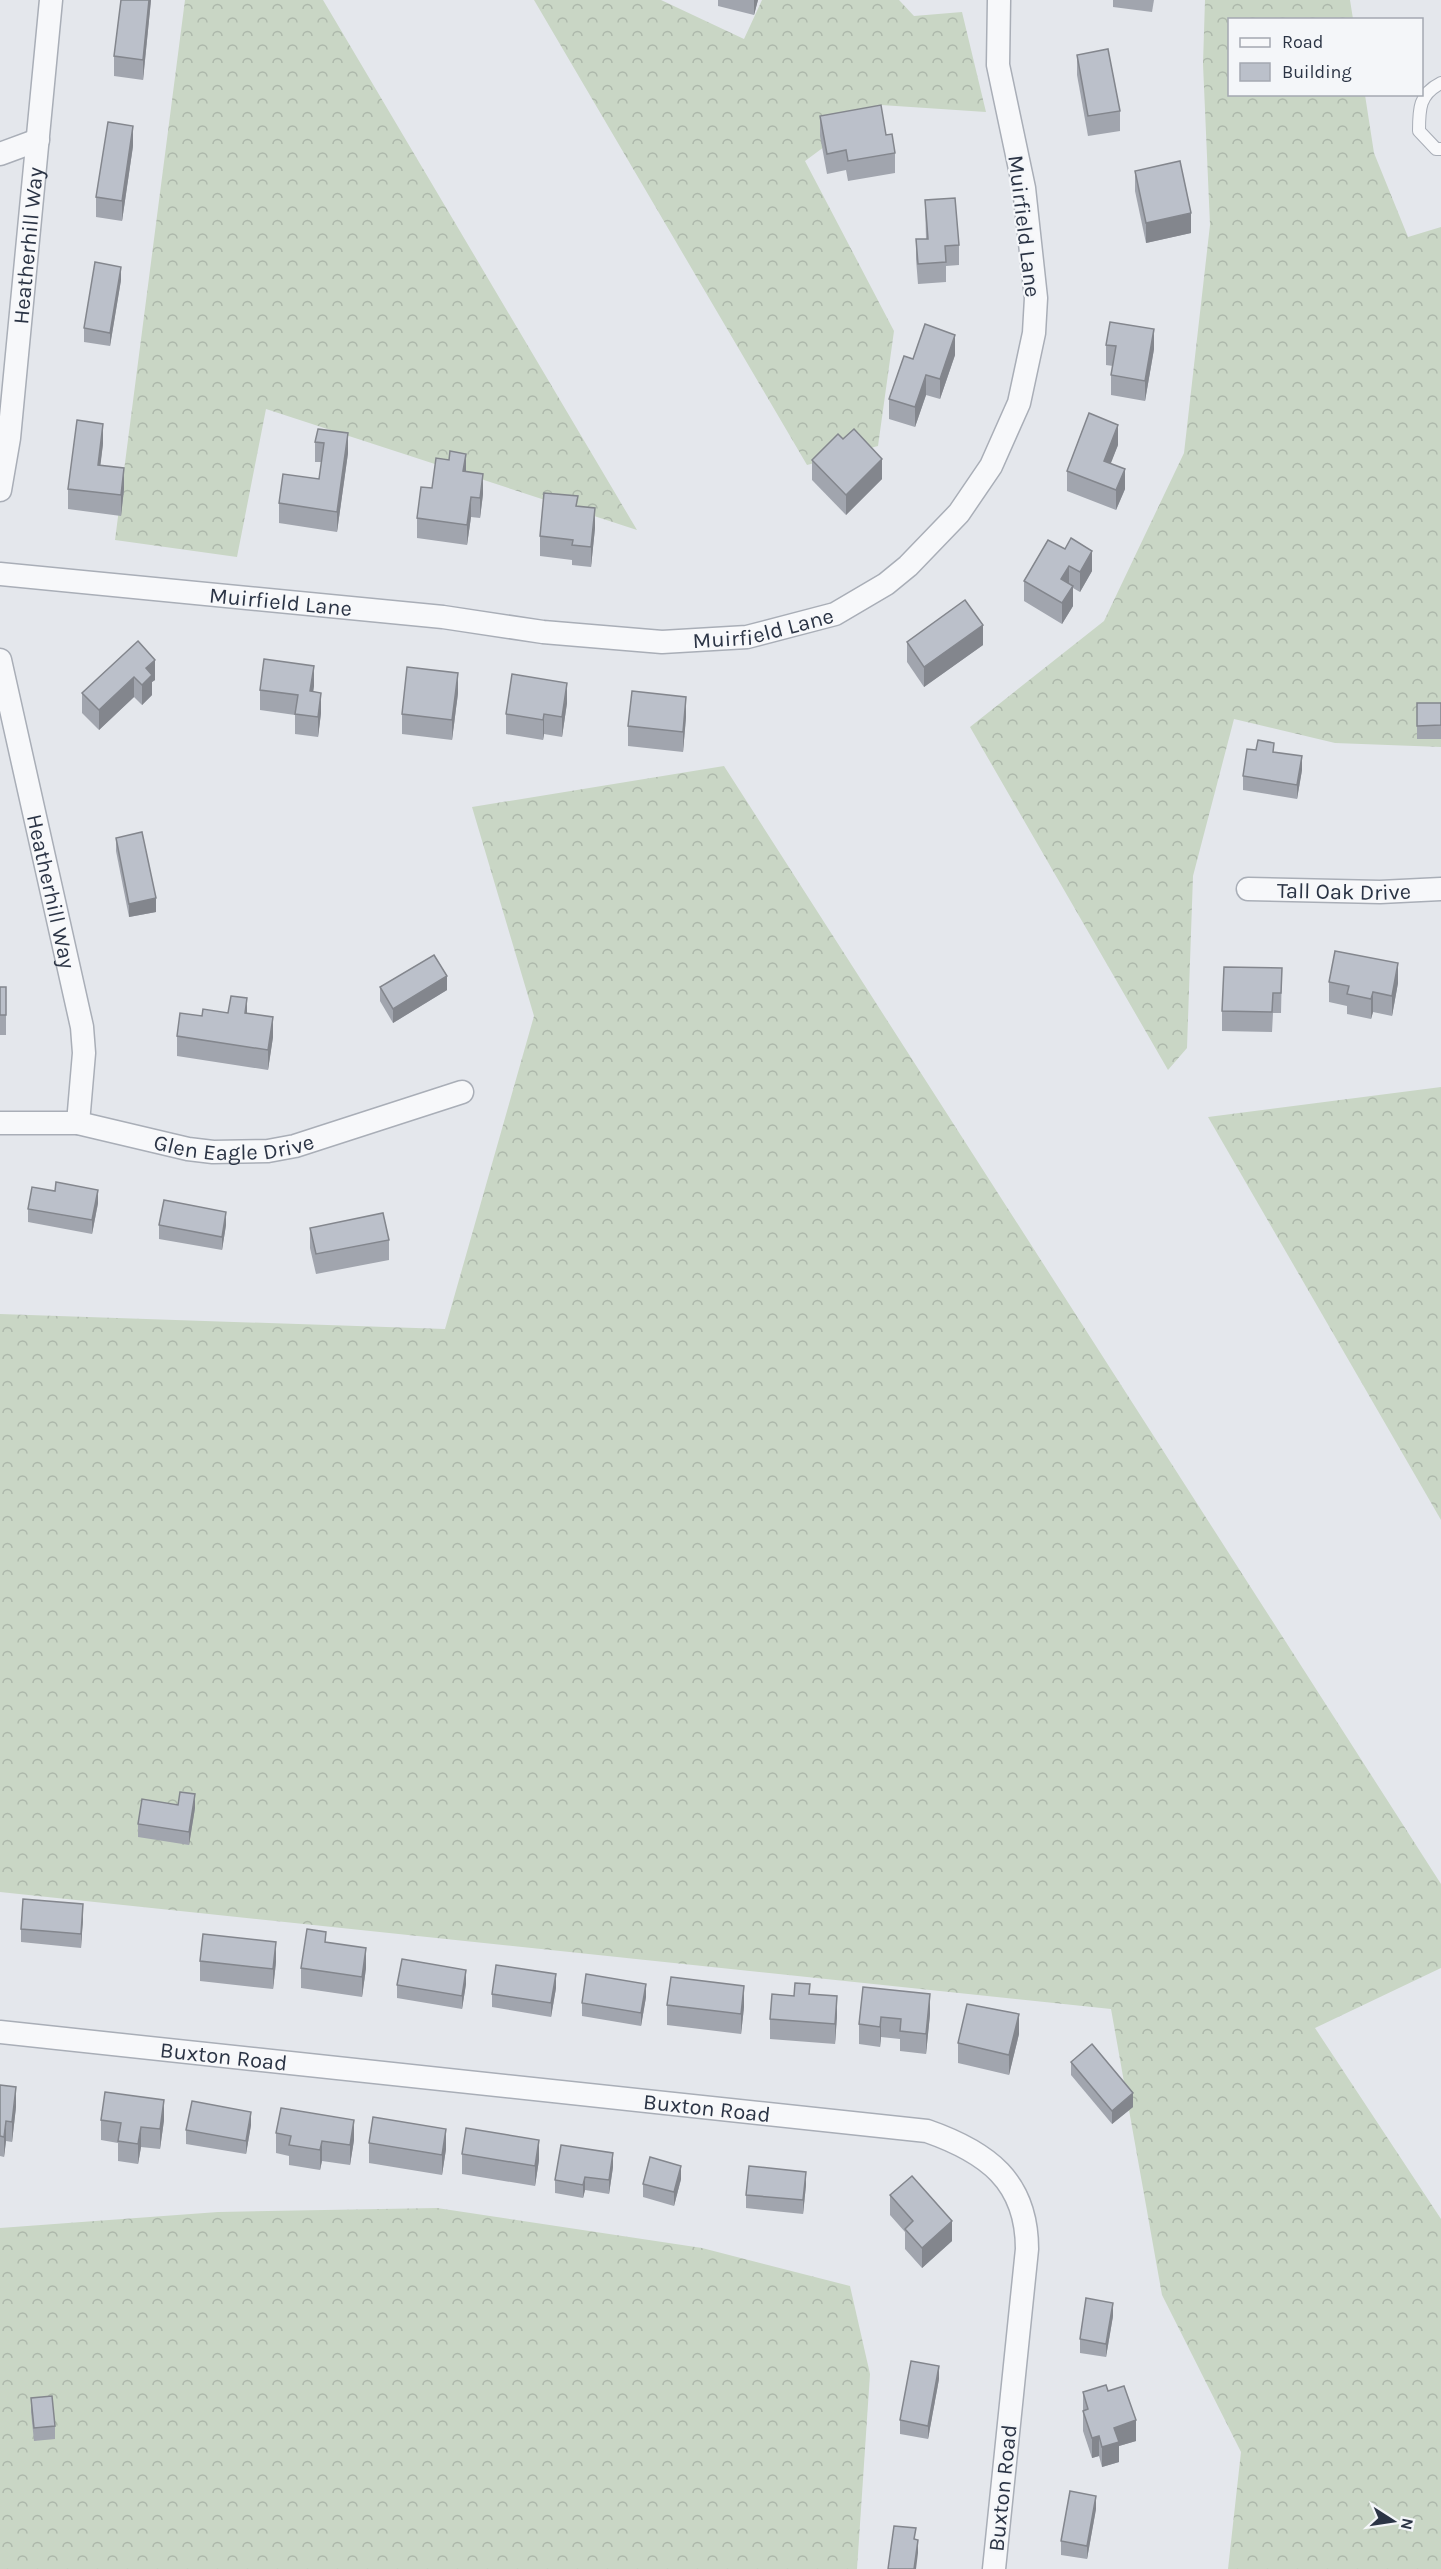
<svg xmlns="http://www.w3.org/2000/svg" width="1441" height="2569" font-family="Karla,sans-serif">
<defs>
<pattern id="forest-crowns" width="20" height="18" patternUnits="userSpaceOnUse" patternTransform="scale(1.5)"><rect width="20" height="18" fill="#c9d6c5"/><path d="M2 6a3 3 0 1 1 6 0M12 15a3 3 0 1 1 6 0" fill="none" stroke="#adb8ab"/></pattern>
</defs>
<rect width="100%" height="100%" fill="#e4e7ec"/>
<g fill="url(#forest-crowns)">
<path d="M185,0H323L637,530L266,409L237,557L115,540Z"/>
<path d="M534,0H661L744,39L762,0H899L914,16L962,12L986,112L881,105L805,161L894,331L878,446L807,465Z"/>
<path d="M1205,0H1350L1353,19L1230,20V94L1365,95L1374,153L1408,237L1441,227V747L1335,743L1234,719L1193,876L1187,1048L1168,1070L970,727L1104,621L1184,453L1210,225L1203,64Z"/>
<path d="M724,766L1441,1884V1968L1315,2028L1441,2219V2569H1228L1241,2452L1162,2295L1111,2009L0,1892V1314L445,1329L534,1016L472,807Z"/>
<path d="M1441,1087V1520L1208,1117Z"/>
<path d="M437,2208L702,2248L850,2286L870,2374L857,2569H0V2228L218,2212Z"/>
</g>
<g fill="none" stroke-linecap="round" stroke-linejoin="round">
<g stroke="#a9aeb7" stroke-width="14">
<path id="service" d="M1441,83C1419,94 1419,109 1419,131L1436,149H1441"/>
</g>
<g stroke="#a9aeb7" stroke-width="25">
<g id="minor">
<path d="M0,154L38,140"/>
<path id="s1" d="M0,490L9,438L51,0"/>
<path id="s2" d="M0,574L443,617L543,632L662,642L747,637L835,614L886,584L908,566L959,513L991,466L1019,403L1034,333L1036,298L1024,188L998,65L999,0"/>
<path id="s3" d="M0,660L82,1027L84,1053L78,1123"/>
<path id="s4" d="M1248,889L1380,892L1441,889"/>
<path id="s5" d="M0,1123H78L188,1149L213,1152L268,1151L295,1146L462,1092"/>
<path id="s6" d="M0,2032L927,2131C987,2152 1027,2181 1027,2249L994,2569"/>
</g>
</g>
<use href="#service" stroke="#f7f8fa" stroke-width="12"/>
<use href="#minor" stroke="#f7f8fa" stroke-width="22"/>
</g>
<g fill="#a1a5ae">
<path d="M121,0H151L143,80L114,76V56Z"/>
<path d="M718,0H758L754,15L718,6Z"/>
<path d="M1113,0H1154L1152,12L1113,7Z"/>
<path d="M1077,55L1120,111V131L1088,136L1077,75Z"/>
<path d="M820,116L886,135L895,153V173L848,181L846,170L827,174L820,136Z"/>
<path d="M133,146L122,221L96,217V197Z"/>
<path d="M1135,171L1191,233L1146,243L1135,191Z"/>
<path d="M925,200L959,245V265L946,266V282L918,284L916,259V239H926Z"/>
<path d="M121,280L110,346L84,342V328Z"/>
<path d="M1106,345L1154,349L1145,401L1111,395V375L1113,366L1106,365Z"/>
<path d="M955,355L940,399L926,395L915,427L889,419V399L913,359Z"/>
<path d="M318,429L348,453L337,532L279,523V503L319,479L322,462H315V442Z"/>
<path d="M843,439L882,479L846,515L812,480V460Z"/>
<path d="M103,444L100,465L124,489L121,516L68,509V489Z"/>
<path d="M1118,445L1110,464L1125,489L1116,510L1067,491V471Z"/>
<path d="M466,472L483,494L480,518L471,517L467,545L417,538V518L432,488Z"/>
<path d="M578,507L595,528L591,567L572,565V560L540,556V536Z"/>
<path d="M1048,540L1092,571L1080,592L1073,588V606L1062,624L1024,601V581Z"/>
<path d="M138,641L155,680L152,682V695L142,705L134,697L99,730L82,713V693Z"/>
<path d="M907,642L983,645L924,687L907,662Z"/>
<path d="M314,686L313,692L321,713L318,737L295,734V715L260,710V690Z"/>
<path d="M458,693L452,740L402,734V714Z"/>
<path d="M567,703L562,737L544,734L543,740L506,734V714Z"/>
<rect x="1417" y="703" width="24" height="36"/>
<path d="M686,717L683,752L628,746V726Z"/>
<path d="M1274,752L1302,770L1297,799L1243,790V776Z"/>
<path d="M116,838L156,912L129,917L116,851Z"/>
<path d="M1282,968L1281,1013H1273L1272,1032L1222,1031V1011Z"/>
<path d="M1329,982L1398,983L1392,1016L1373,1012L1371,1019L1347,1014V1006L1329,1002Z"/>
<rect x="0" y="987" width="6" height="48"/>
<path d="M380,987L447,990L393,1023L380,1001Z"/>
<path d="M228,1013L273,1037L268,1070L177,1056V1036L202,1016Z"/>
<path d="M98,1203L92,1234L28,1222V1209Z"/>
<path d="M159,1225H226L222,1250L159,1239Z"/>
<path d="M310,1228L389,1240V1260L316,1274L310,1248Z"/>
<path d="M195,1808L189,1845L138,1837V1824Z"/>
<path d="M83,1918L81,1948L21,1942V1929Z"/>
<path d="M326,1942L366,1968L362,1997L301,1988V1968Z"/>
<path d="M200,1961L276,1962L273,1989L200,1981Z"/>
<path d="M466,1984L462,2009L397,1998V1985Z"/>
<path d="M863,1987L930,2014L926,2054L900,2051V2039L881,2037L880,2047L859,2044V2024Z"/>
<path d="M556,1988L551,2017L492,2007V1994Z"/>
<path d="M810,1994L837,2016L835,2044L770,2039V2019L794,1996Z"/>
<path d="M646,1997L641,2026L582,2016V2003Z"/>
<path d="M667,2005L744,2007L741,2034L667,2025Z"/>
<path d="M1019,2034L1009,2075L958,2063V2043Z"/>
<path d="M1071,2062L1133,2107L1112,2124L1071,2075Z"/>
<path d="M0,2085L16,2107L12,2142L6,2141L4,2157L0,2156Z"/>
<path d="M101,2120H164L160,2149L141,2147L138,2164L118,2161V2143L101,2140Z"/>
<path d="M251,2125L246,2154L186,2144V2130Z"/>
<path d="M276,2133L354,2140L350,2165L322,2161L320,2170L289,2165V2156L276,2153Z"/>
<path d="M369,2143L446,2149L442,2175L369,2163Z"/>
<path d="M462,2154L539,2160L535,2186L462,2174Z"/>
<path d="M613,2167L609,2194L585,2190L583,2198L555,2193V2180Z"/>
<path d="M681,2179L674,2206L643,2197V2184Z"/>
<path d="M806,2185L803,2214L746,2208V2195Z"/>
<path d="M890,2195L952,2241L922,2268L905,2249V2232L890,2215Z"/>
<path d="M1113,2316L1106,2357L1080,2353V2339Z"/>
<path d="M939,2379L928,2439L900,2434V2420Z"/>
<path d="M1108,2391L1136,2441L1119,2446V2462L1102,2467L1099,2456L1092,2458L1083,2431V2392Z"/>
<path d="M31,2398L55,2426V2439L34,2441L31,2412Z"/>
<path d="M1096,2509L1087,2559L1061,2555V2541Z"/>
</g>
<g fill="#83868d">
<path d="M149,0H151L143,80V60Z"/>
<path d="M754,0H758L754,15Z"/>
<path d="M133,126V146L122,221V201Z"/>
<path d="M1191,213V233L1146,243V223Z"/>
<path d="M121,267V280L110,346V333Z"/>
<path d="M1154,329V349L1145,401V381Z"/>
<path d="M955,335V355L940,399V379Z"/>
<path d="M926,375V395L915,427V407Z"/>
<path d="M103,424V444L98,485V465Z"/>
<path d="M1118,425V445L1104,481V461Z"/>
<path d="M348,433V453L337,532V512Z"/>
<path d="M466,454V474L463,471Z"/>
<path d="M882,459V479L846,515V495Z"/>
<path d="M124,468V489L121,516V495Z"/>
<path d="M1125,469V489L1116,510V490Z"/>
<path d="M483,474V494L480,518V498Z"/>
<path d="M471,497V517L467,545V525Z"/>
<path d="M595,508V528L591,567V547Z"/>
<path d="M1092,551V571L1080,592V572Z"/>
<path d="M1069,566V586L1061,579Z"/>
<path d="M1073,586V606L1062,624V603Z"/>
<path d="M983,625V645L924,687V667Z"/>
<path d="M155,660V680L152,682V695L142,705V685L146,668Z"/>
<path d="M314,666V686L310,711V691Z"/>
<path d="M458,673V693L452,740V720Z"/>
<path d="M134,677V697L99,730V710Z"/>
<path d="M567,683V703L562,737V717Z"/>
<path d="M321,693V713L318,737V717Z"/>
<path d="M686,697V717L683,752V732Z"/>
<path d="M544,714V734L543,740V720Z"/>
<path d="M1302,756V770L1297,799V785Z"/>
<path d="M156,898V912L129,917V904Z"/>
<path d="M1398,963V983L1392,1016V996Z"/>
<path d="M447,976V990L393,1023V1009Z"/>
<path d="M1373,992V1012L1371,1019V999Z"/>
<path d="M247,998V1018L245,1013Z"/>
<path d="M273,1017V1037L268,1070V1050Z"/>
<path d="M98,1190V1203L92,1234V1220Z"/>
<path d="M226,1212V1225L222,1250V1237Z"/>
<path d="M195,1794V1808L189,1845V1832Z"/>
<path d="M83,1904V1918L81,1948V1934Z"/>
<path d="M276,1942V1962L273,1989V1969Z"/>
<path d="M366,1948V1968L362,1997V1977Z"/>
<path d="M466,1970V1984L462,2009V1996Z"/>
<path d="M556,1974V1988L551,2017V2003Z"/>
<path d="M646,1984V1997L641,2026V2013Z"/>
<path d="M744,1986V2007L741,2034V2014Z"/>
<path d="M930,1994V2014L926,2054V2034Z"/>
<path d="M837,1996V2016L835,2044V2024Z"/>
<path d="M1019,2014V2034L1009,2075V2055Z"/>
<path d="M881,2017V2037L880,2047V2027Z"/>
<path d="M16,2087V2107L12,2142V2122Z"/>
<path d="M1133,2093V2107L1112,2124V2111Z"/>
<path d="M164,2100V2120L160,2149V2129Z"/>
<path d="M251,2112V2125L246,2154V2141Z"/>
<path d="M354,2120V2140L350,2165V2145Z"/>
<path d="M6,2121V2141L4,2157V2137Z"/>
<path d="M141,2127V2147L138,2164V2144Z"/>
<path d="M446,2129V2149L442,2175V2155Z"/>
<path d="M539,2140V2160L535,2186V2166Z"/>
<path d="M322,2141V2161L320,2170V2150Z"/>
<path d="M613,2153V2167L609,2194V2180Z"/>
<path d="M681,2166V2179L674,2206V2192Z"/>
<path d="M806,2172V2185L803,2214V2200Z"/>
<path d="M585,2177V2190L583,2198V2185Z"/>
<path d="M952,2221V2241L922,2268V2248Z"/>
<path d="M1113,2303V2316L1106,2357V2344Z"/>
<path d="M939,2366V2379L928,2439V2426Z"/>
<path d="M1136,2420V2441L1119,2446V2462L1102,2467V2447L1114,2428Z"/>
<path d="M1099,2436V2456L1092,2458V2438Z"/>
<path d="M1096,2496V2509L1087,2559V2546Z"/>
<path d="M918,2540V2553L916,2569H914Z"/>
</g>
<g fill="#bbc0ca" stroke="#83868d" stroke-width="1.5">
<path d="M121,0H149L143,60L114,56Z"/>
<path d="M1108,49L1120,111L1088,116L1077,55Z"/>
<path d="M881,105L886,135L892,134L895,153L848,161L846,150L827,154L820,116Z"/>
<path d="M108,122L133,126L122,201L96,197Z"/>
<path d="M1180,161L1191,213L1146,223L1135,171Z"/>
<path d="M955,198L959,245L945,246L946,262L918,264L916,239H928L925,200Z"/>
<path d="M95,262L121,267L110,333L84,328Z"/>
<path d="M1110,322L1154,329L1145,381L1111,375L1116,346L1106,345Z"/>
<path d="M925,324L955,335L940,379L926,375L915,407L889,399L904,356L913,359Z"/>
<path d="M1089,413L1118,425L1104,461L1125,469L1116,490L1067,471Z"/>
<path d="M77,420L103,424L98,465L124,468L121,495L68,489Z"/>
<path d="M318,429L348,433L337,512L279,503L283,474L319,479L324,443L315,442Z"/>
<path d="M854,429L882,459L846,495L812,460L838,434L843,439Z"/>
<path d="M450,451L466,454L463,471L483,474L480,498L471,497L467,525L417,518L421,487L432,488L436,458L449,460Z"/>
<path d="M544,493L578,496L576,506L595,508L591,547L572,545L573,540L540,536Z"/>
<path d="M1071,538L1092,551L1080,572L1069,566L1061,579L1073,586L1062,603L1024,581L1048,540L1065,549Z"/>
<path d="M965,600L983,625L924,667L907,642Z"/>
<path d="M138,641L155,660L146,668L152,675L142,685L134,677L99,710L82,693Z"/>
<path d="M264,659L314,666L310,691L321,693L318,717L295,714L298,695L260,690Z"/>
<path d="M407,667L458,673L452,720L402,714Z"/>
<path d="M512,674L567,683L562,717L544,714L543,720L506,714Z"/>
<path d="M632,691L686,697L683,732L628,726Z"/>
<path d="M1417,703H1441V725L1417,726Z"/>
<path d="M1258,740L1274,743L1273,752L1302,756L1297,785L1243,776L1247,749L1256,750Z"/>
<path d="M142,832L156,898L129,904L116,838Z"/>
<path d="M1335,951L1398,963L1392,996L1373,992L1371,999L1347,994L1349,986L1329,982Z"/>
<path d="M434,955L447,976L393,1009L380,987Z"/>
<path d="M1224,967L1282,968L1281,993H1273L1272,1012L1222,1011Z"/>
<rect x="0" y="987" width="6" height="28"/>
<path d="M231,996L247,998L245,1013L273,1017L268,1050L177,1036L180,1013L202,1016L203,1009L228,1013Z"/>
<path d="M56,1182L98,1190L92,1220L28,1209L32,1187L55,1191Z"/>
<path d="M164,1200L226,1212L222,1237L159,1225Z"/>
<path d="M383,1213L389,1240L316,1254L310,1228Z"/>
<path d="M180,1792L195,1794L189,1832L138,1824L142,1799L178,1805Z"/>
<path d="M23,1899L83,1904L81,1934L21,1929Z"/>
<path d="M307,1929L326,1932L325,1942L366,1948L362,1977L301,1968Z"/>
<path d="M203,1934L276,1942L273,1969L200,1961Z"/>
<path d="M402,1959L466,1970L462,1996L397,1985Z"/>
<path d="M496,1965L556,1974L551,2003L492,1994Z"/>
<path d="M586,1974L646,1984L641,2013L582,2003Z"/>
<path d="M671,1977L744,1986L741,2014L667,2005Z"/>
<path d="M795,1983L810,1984L809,1994L837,1996L835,2024L770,2019L772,1994L794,1996Z"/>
<path d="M863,1987L930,1994L926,2034L900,2031L901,2019L881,2017L880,2027L859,2024Z"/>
<path d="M967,2004L1019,2014L1009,2055L958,2043Z"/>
<path d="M1092,2044L1133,2093L1112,2111L1071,2062Z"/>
<path d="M0,2085L16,2087L12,2122L6,2121L4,2137L0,2136Z"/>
<path d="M105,2092L164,2100L160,2129L141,2127L138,2144L118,2141L121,2123L101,2120Z"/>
<path d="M192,2101L251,2112L246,2141L186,2130Z"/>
<path d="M281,2108L354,2120L350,2145L322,2141L320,2150L289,2145L291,2136L276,2133Z"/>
<path d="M373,2117L446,2129L442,2155L369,2143Z"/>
<path d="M466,2128L539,2140L535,2166L462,2154Z"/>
<path d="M561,2145L613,2153L609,2180L585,2177L583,2185L555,2180Z"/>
<path d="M650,2157L681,2166L674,2192L643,2184Z"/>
<path d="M749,2166L806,2172L803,2200L746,2195Z"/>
<path d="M912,2176L952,2221L922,2248L905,2229L913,2221L890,2195Z"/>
<path d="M1086,2298L1113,2303L1106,2344L1080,2339Z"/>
<path d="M911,2361L939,2366L928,2426L900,2420Z"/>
<path d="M1106,2385L1108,2391L1124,2386L1136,2420L1114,2428L1119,2442L1102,2447L1099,2436L1092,2438L1083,2411L1088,2409L1083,2392Z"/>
<path d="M52,2396L55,2426L34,2428L31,2398Z"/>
<path d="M1070,2491L1096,2496L1087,2546L1061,2541Z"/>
<path d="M894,2526L916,2528L914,2539L918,2540L914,2569H888Z"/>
</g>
<g text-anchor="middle" stroke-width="4.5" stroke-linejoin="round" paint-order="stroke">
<g font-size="22" fill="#2b3445" stroke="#f4f6f9">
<text transform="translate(1025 226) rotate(83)" y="8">Muirfield Lane</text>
<text dy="8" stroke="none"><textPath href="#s1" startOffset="246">Heatherhill Way</textPath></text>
<text dy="8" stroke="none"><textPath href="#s2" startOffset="282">Muirfield Lane</textPath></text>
<text dy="8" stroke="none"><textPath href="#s2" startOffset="768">Muirfield Lane</textPath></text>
<text dy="8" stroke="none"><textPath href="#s4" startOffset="96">Tall Oak Drive</textPath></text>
<text dy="8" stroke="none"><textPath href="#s3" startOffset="237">Heatherhill Way</textPath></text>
<text dy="8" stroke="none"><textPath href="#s5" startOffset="237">Glen Eagle Drive</textPath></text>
<text dy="8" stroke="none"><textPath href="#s6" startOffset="225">Buxton Road</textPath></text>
<text dy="8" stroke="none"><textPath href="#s6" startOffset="711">Buxton Road</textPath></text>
<text transform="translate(1002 2488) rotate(-84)" y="8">Buxton Road</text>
</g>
</g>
<rect x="1228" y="18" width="195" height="78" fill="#f4f6f9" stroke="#a4a8b1" stroke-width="1.5"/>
<rect x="1240" y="38" width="30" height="9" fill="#f7f8fa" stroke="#a4a8b1" stroke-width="1.5"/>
<text x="1282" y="48" font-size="18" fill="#2b3445">Road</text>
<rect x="1240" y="63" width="30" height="18" fill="#bbc0ca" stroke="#a4a8b1" stroke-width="1.5"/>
<text x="1282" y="78" font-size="18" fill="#2b3445">Building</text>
<g transform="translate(1393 2521) rotate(102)" stroke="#f4f6f9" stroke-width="4.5" paint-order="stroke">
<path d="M0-4.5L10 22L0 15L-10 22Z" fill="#2b3445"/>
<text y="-9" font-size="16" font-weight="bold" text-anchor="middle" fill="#2b3445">N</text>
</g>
</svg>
